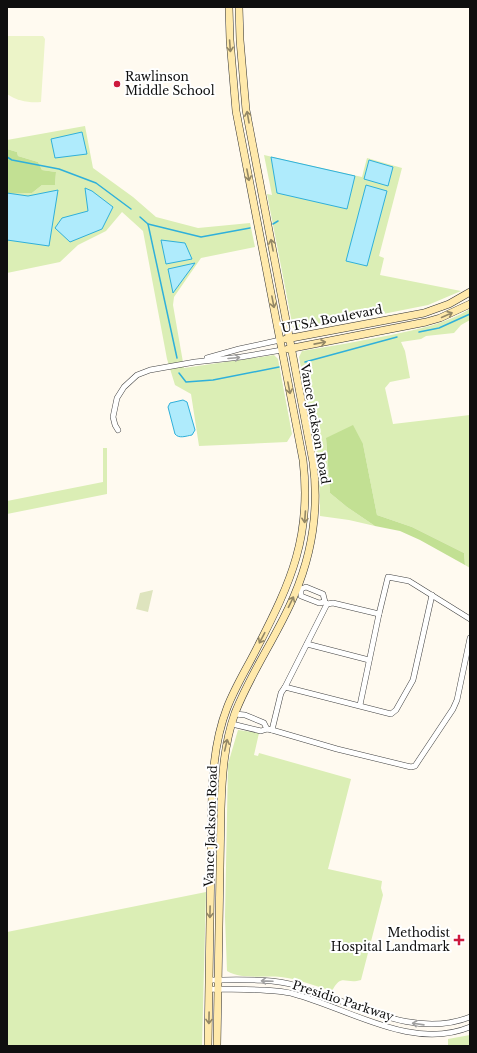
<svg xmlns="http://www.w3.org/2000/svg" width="477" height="1053" font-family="'Libre Baskerville',serif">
<rect width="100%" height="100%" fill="#fffaf0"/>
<g fill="#dbeeb5">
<path d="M85,126L93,168L133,197L156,217L198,228L250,223L255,247L201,258L174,297L173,305L184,368L274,355L278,359L292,434L287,442L199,446L191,394L175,385L167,359L143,231L122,212L106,231L78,245L60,262L7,273V194L32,193L42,185H55L56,172L42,170L38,162L18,156L17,152L7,149V140Z"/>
<path d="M264,155L362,177L367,158L402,168L379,256L384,258L380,275L461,291L428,305L298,331L293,328L267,194L272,195Z"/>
<path d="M470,309V320L461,325L454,333L426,336L421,339L401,342L405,351L410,378L390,382L385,388L393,424L470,415V568L465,565L464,553L412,527L377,515L363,444L326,439L330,493L347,507L375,526L349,520L320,516C321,462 309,410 299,357L302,351C332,346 361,341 391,335C419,329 445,324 470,309Z"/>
<path d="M103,448H107V494L7,514V501L103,482Z"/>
<path d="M238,730L259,733L254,755L258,756L259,753L351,779L328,869L382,881L381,888L383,895L361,980C345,985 342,972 332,991C315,986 299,979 281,977C263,975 243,980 227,971L225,917L228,764Z"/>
<path d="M206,892L202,1046H7V932Z"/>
<path d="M470,1035V1046H448V1039Z"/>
</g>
<g fill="#c2e093">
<path d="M7,149L17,152L18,156L38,162L42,170L56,172L55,185H42L32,193L7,194Z"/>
<path d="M353,425L363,444L377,515L412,527L464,553L465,565L420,540L400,531L375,526L347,507L330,493L326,438Z"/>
</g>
<path fill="#dee4be" d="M153,590L148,612L136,609L140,593Z"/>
<path fill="#ecf4c8" d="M7,36H43L45,39L41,102C29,103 17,101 7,94Z"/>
<g fill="#afebfc" stroke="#2fb0da">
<path d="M82,132L87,154L55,158L51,139Z"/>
<path d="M271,157L355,176L347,209L277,193Z"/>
<path d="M369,160L393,167L388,186L364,179Z"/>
<path d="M366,185L387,191L367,266L346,261Z"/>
<path d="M85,188L92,191L113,207L102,229L70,242L55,228L62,218L88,211Z"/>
<path d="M58,190L49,246L7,240V193L28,196Z"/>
<path d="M161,240L185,243L192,259L166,264Z"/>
<path d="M195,263L173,293L168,269Z"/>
<path d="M183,400L187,402L195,430L192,435C186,436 179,439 175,434L168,407L170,403Z"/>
</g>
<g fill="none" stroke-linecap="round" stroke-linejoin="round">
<g stroke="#2fb0da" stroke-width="1.5">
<path d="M7,157L12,160L59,169L96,183L131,209"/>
<path d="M140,217L148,224L201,237L250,228"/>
<path d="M148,224L177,358"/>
<path d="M273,224L278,221"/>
<path d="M419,332L439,328L470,314"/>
<path d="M305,362L397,337"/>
<path d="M179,373L186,382L213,380L279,367"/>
</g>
<g stroke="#424242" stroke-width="6">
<g id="minor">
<path d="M207,358L239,349L280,340"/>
<path d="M118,430L115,425L113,417L117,398L124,387L137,375L150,370L195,362L241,357L282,350"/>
<path d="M298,589H301L306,587L323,594L325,602"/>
<path d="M301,589V596L319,603L325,602L327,604L333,603L379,614L388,577L409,581L470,619"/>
<path d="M432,595L413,680L396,710L391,714L285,687L281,693L272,730L337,749L411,767L415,766L453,709L457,700L470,638"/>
<path d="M307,644L369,660"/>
<path d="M285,687L327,604"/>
<path d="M360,705L379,614"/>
<path d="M235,714L245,715L262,722L264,723L267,729"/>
<path d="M232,724L261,731L267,729L272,730"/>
<path d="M209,980C236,980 272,978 297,986C352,1001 413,1040 470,1017"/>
<path d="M209,989C234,990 271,988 294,994C350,1009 412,1051 470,1027"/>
</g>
</g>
<g stroke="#313131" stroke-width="8">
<g id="secondary">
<path d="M286,339L424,313L449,304L470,292"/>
<path d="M288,349L426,322L440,318L470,304"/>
<path d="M208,1046L212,794C213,765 216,736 227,708C235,687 247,668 257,648C291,582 312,536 303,460L236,111L230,40L229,7"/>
<path d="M217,1046L221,809C222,776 224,744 235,713C251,672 277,636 294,596C312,554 319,507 313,462L246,110L240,40L239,7"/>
</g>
</g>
<use href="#minor" stroke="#fff" stroke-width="5"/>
<use href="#secondary" stroke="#ffe9ab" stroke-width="7"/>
</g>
<defs><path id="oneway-shaft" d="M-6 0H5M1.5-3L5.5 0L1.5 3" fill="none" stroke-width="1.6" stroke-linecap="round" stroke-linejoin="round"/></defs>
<g stroke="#938765">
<use href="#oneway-shaft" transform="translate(230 46) rotate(86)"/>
<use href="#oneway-shaft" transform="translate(248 117) rotate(-100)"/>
<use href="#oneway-shaft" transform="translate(248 175) rotate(79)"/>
<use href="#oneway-shaft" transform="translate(272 245) rotate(-101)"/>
<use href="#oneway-shaft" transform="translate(273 302) rotate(79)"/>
<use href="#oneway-shaft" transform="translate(447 315) rotate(-24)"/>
<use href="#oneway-shaft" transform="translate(320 343) rotate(-11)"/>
<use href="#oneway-shaft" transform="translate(289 388) rotate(79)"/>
<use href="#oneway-shaft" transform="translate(305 517) rotate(94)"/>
<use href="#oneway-shaft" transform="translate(291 602) rotate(-64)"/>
<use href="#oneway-shaft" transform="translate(262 638) rotate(118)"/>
<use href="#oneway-shaft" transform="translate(226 745) rotate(-77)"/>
<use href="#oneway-shaft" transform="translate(210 912) rotate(91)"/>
<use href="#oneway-shaft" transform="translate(209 1018) rotate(91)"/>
</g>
<g stroke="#9f9f9f">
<use href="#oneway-shaft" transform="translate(234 358) rotate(-5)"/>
<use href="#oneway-shaft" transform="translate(267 981) rotate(-178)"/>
<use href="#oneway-shaft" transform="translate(418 1024) rotate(-172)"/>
</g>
<g fill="#cd193d" stroke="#fff" stroke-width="1.5">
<circle cx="117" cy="84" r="4"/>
<path d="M457 934h4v4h4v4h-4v4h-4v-4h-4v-4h4z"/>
</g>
<g text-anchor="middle" stroke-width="4" stroke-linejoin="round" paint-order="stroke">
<g font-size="12" fill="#0f0f0f" stroke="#fff" text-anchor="start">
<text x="125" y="81">Rawlinson<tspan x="125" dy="14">Middle School</tspan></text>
<text x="450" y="937" text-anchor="end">Methodist<tspan x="450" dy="14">Hospital Landmark</tspan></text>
</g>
<g font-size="12" fill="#0f0f0f" stroke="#fff">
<text transform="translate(332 319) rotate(-11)" y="4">UTSA Boulevard</text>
<text transform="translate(315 424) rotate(80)" y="4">Vance Jackson Road</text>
<text transform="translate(211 826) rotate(-88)" y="4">Vance Jackson Road</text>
<text transform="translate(343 1001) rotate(18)" y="4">Presidio Parkway</text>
</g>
</g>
<rect width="477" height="1053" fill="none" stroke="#0f0f0f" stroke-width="16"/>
</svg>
